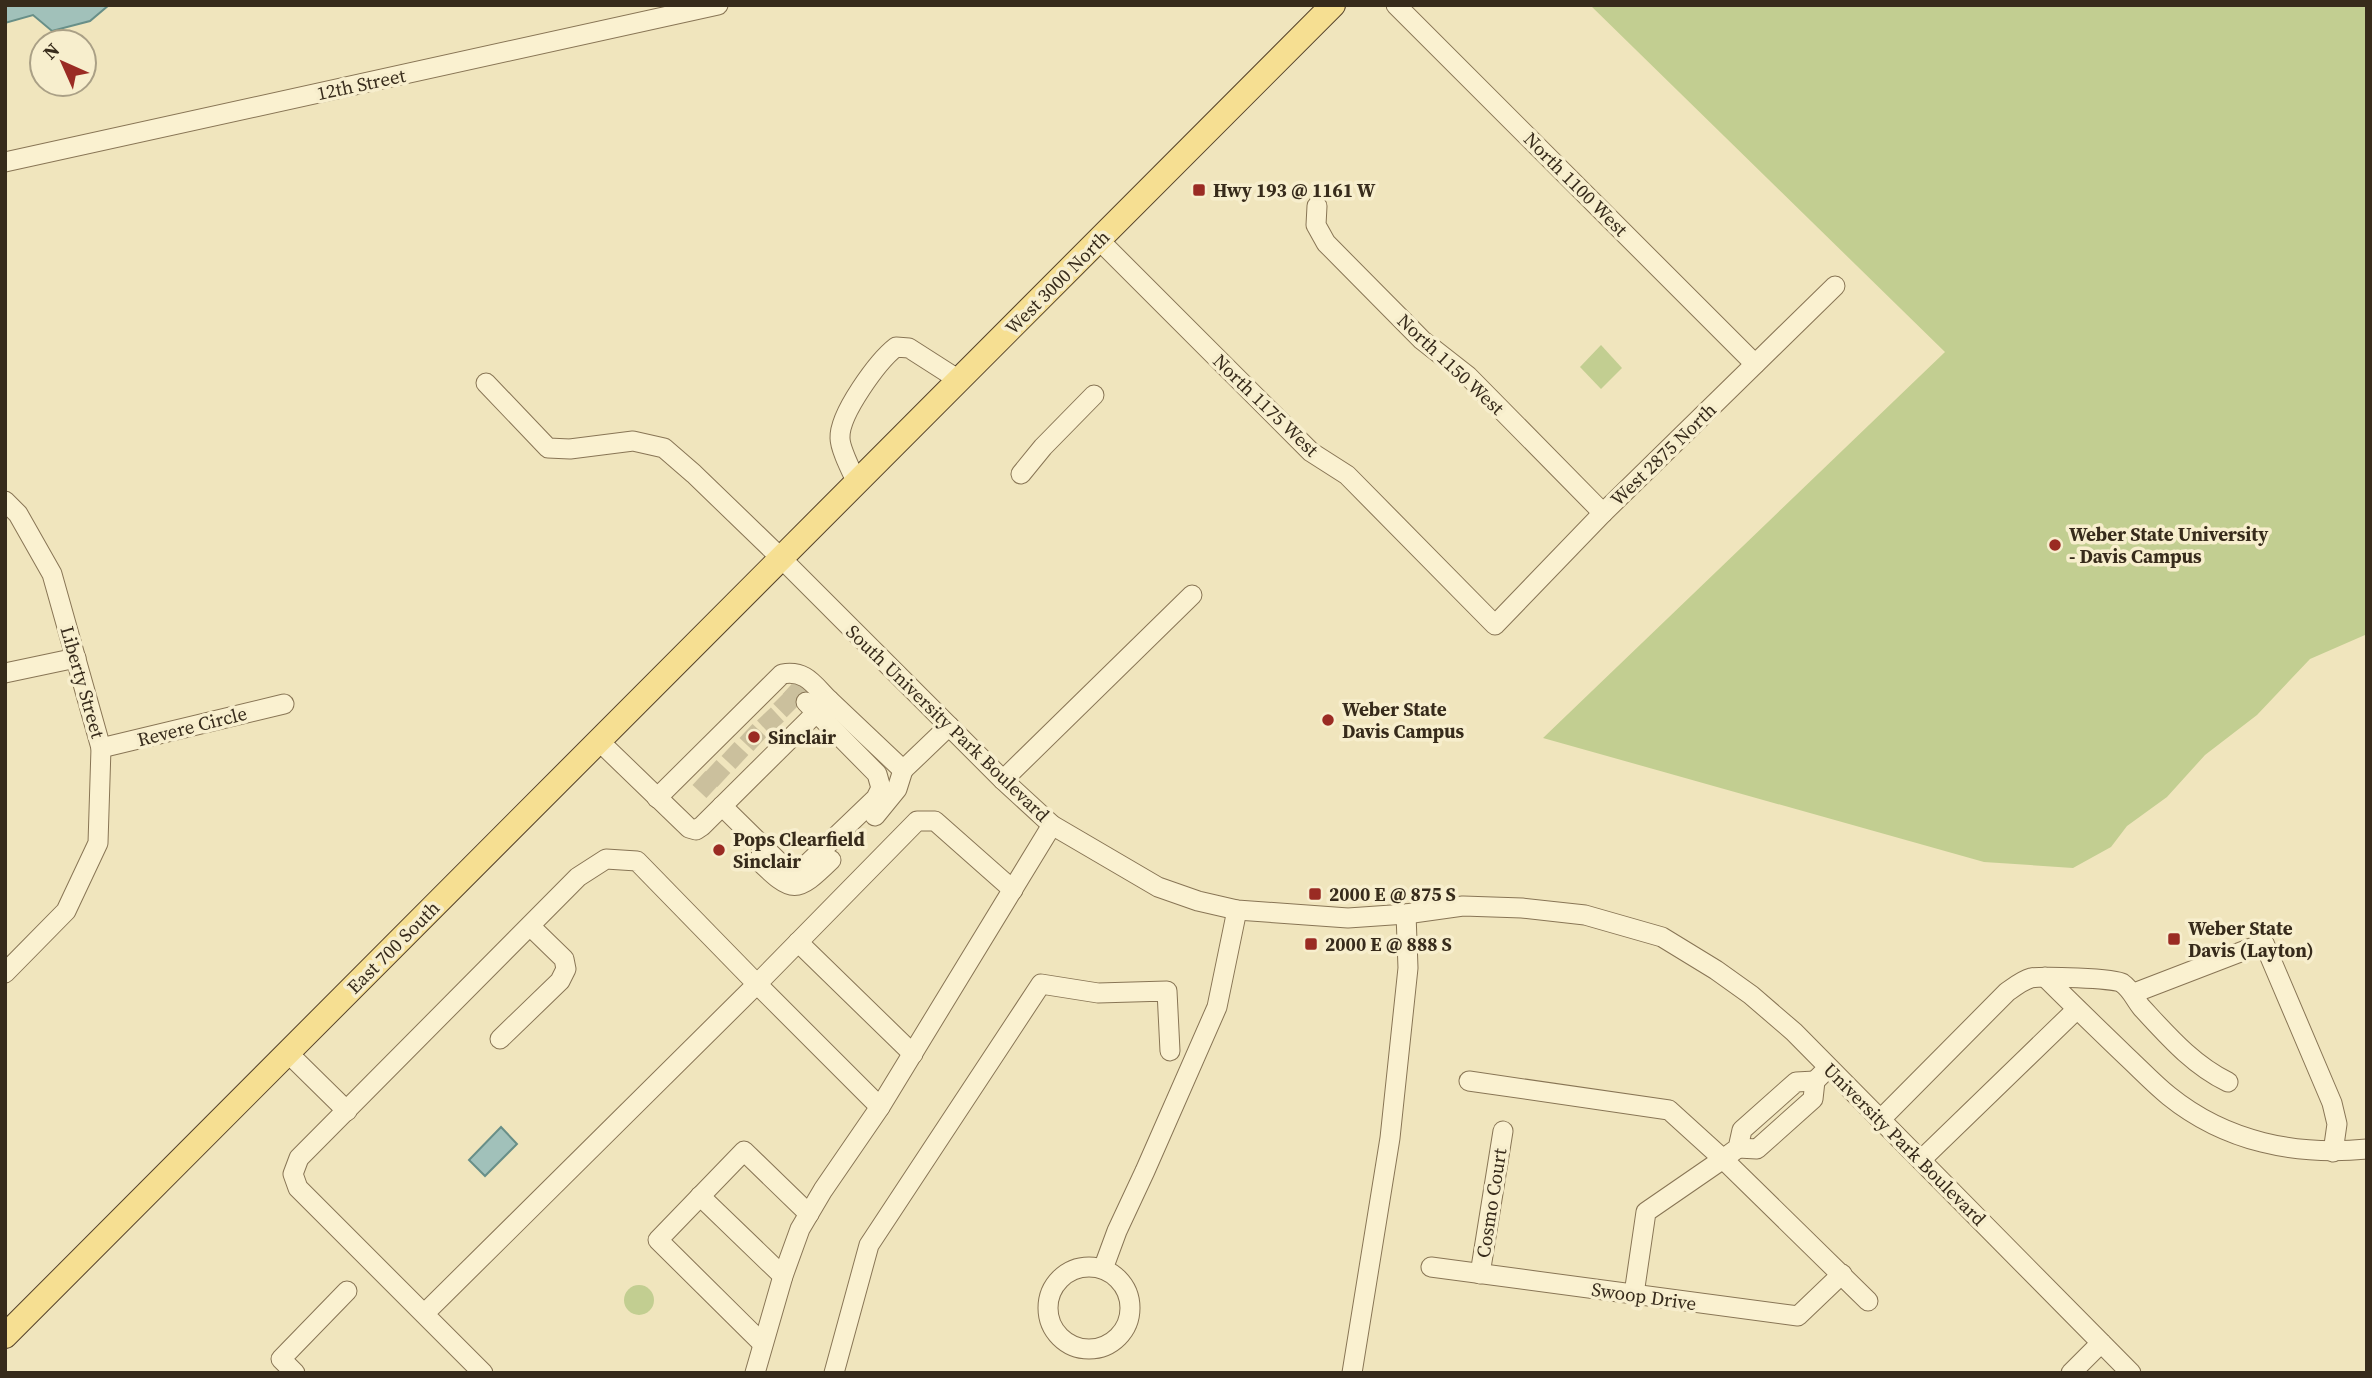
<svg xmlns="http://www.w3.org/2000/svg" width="2372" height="1378" font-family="'Source Serif 4',serif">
<rect width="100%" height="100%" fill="#f0e5bd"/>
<g fill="#c2ce91">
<path d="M1590,5H2367L2365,635L2310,659L2257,715L2205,755L2167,797L2127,826L2111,847L2073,868L1984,862L1543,738L1945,352Z"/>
<path d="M1601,345L1622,368L1601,389L1580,367Z"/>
<circle cx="639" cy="1300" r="15"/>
</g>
<g fill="#a1c1ba" stroke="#688f88" stroke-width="2">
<path d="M5,5H109L90,21L52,31L33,15L5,23Z"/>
<path d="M501,1127L517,1144L485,1176L469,1160Z"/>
</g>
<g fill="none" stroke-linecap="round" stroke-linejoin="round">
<g stroke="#cbc09d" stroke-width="19" stroke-dasharray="19 10" stroke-linecap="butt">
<path d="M789,687L806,702"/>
<path d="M780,697L795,712"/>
<path d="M764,714L778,729"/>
<path d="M746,731L762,746"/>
<path d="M728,749L743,763"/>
<path d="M710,767L725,781"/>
<path d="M699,778L714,792"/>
</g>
<g stroke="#887555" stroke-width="21">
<g id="minor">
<path d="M1396,5L1755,364"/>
<path d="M5,162L718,5"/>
<path d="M1317,206L1316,225L1326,243L1422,340L1468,376L1603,513"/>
<path d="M1099,240L1311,452L1347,475L1495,625L1603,513L1835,286"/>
<path d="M486,383L548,448L570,449L633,441L664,448L694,474L782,559L1003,780L1052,825L1158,887L1198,901L1237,910L1348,918L1406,914L1463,906L1522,908L1585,915L1662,937L1716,970L1751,995L1794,1032L2131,1373"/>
<path d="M1021,474L1043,447L1094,395"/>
<path d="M857,483C852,472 840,449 840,438C839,414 878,361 896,347L909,348L959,380"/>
<path d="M5,501L18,514L52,574L101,748L98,843L66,911L5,973"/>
<path d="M5,673L76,658"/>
<path d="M599,741L689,828L696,830L702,826L829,700L903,770L949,726"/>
<path d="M101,748L284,704"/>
<path d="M1003,780L1192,595"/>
<path d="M657,798L782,674C806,670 813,684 829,700"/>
<path d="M722,806L784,867L794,870L805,866L876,798L881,788L877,774L806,702"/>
<path d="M875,816L897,789L903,770"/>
<path d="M758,860C793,894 796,894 831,860"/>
<path d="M798,942L913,1054"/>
<path d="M2045,977C2072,1004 2099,1030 2126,1056C2140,1069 2154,1084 2169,1096C2226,1142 2296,1156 2367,1149"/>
<path d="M2134,993L2264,943L2332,1103L2337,1124L2333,1152"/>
<path d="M500,1039L560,981L566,969L564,959L530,926"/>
<path d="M288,1053L347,1111"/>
<path d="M1469,1081L1669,1110L1723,1159L1738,1148L1742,1130L1796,1082L1815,1081"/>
<path d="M880,1107L757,984L917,821H935L1013,890"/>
<path d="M1880,1120L2007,992C2014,987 2023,980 2031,978C2042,976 2114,978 2122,983C2132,990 2135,1000 2142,1008C2168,1036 2193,1065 2228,1082"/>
<path d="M1738,1148L1757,1149L1813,1099L1815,1081L1822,1074"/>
<path d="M1921,1160L2077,1009"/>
<path d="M700,1196L783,1276"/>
<path d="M1431,1267L1798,1316L1842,1274"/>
<circle cx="1089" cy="1308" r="41"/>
<path d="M1103,1269L1117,1231L1145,1171L1217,1007L1237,910"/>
<path d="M1480,1274L1503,1131"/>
<path d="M1634,1294L1646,1212L1723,1159L1868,1301"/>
<path d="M424,1314L757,984L637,861L606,859L578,877L299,1158L293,1174L298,1188L483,1373"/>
<path d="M763,1344L658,1240L744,1151L809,1214"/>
<path d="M295,1373L281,1359L347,1291"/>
<path d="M755,1373L783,1276L800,1229L823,1190L880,1107L1052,825"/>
<path d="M834,1373L869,1245L1041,984L1098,993L1167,991L1170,1051"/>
<path d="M1352,1373L1390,1138L1408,968L1406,914"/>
<path d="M2071,1373L2101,1343"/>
</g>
</g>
<g stroke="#55422a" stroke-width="26">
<path id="major" d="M5,1336L1333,5"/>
</g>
<use href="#minor" stroke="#faf1d0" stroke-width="19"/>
<use href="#major" stroke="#f6df92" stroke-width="24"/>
</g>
<g fill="#9a2b23" stroke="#f7eecd" stroke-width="2.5">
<rect x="1192" y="183" width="14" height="14" rx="3.5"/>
<circle cx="2055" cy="545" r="7"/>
<circle cx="1328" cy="720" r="7"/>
<circle cx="754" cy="737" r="7"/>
<circle cx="719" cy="850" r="7"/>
<rect x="1308" y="887" width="14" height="14" rx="3.5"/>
<rect x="2167" y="932" width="14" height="14" rx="3.5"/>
<rect x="1304" y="937" width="14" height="14" rx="3.5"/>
</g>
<g text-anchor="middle" stroke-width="7" stroke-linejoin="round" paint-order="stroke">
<g font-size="19" fill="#372b1b" stroke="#f7eecd">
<text transform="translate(361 84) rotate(-12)" y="7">12th Street</text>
<text transform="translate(1576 184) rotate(45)" y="7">North 1100 West</text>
<text transform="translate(1057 282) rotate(-45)" y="7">West 3000 North</text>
<text transform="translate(1451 364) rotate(43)" y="7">North 1150 West</text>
<text transform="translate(1266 405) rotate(44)" y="7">North 1175 West</text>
<text transform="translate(1663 454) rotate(-44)" y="7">West 2875 North</text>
<text transform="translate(83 682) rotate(74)" y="7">Liberty Street</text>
<text transform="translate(948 723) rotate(44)" y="7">South University Park Boulevard</text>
<text transform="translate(192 726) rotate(-14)" y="7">Revere Circle</text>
<text transform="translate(393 947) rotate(-45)" y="7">East 700 South</text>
<text transform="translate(1905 1144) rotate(45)" y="7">University Park Boulevard</text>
<text transform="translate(1491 1203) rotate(-81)" y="7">Cosmo Court</text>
<text transform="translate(1644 1296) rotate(8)" y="7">Swoop Drive</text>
</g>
<g font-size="19" font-weight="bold" fill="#372b1b" stroke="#f7eecd" text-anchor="start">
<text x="1213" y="197">Hwy 193 @ 1161 W</text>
<text x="2069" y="541">Weber State University<tspan x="2069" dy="22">- Davis Campus</tspan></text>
<text x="1342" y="716">Weber State<tspan x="1342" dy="22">Davis Campus</tspan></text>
<text x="768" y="744">Sinclair</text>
<text x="733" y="846">Pops Clearfield<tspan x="733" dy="22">Sinclair</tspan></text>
<text x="1329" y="901">2000 E @ 875 S</text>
<text x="2188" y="935">Weber State<tspan x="2188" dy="22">Davis (Layton)</tspan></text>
<text x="1325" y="951">2000 E @ 888 S</text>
</g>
</g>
<rect width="2372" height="1378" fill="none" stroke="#372b1b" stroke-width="14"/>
<g transform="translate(63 63) rotate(315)"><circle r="33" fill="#f7eecd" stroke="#aaa086" stroke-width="2"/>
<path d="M0-5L12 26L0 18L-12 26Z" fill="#9a2b23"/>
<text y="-10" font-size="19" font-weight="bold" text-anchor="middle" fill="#372b1b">N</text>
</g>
</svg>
